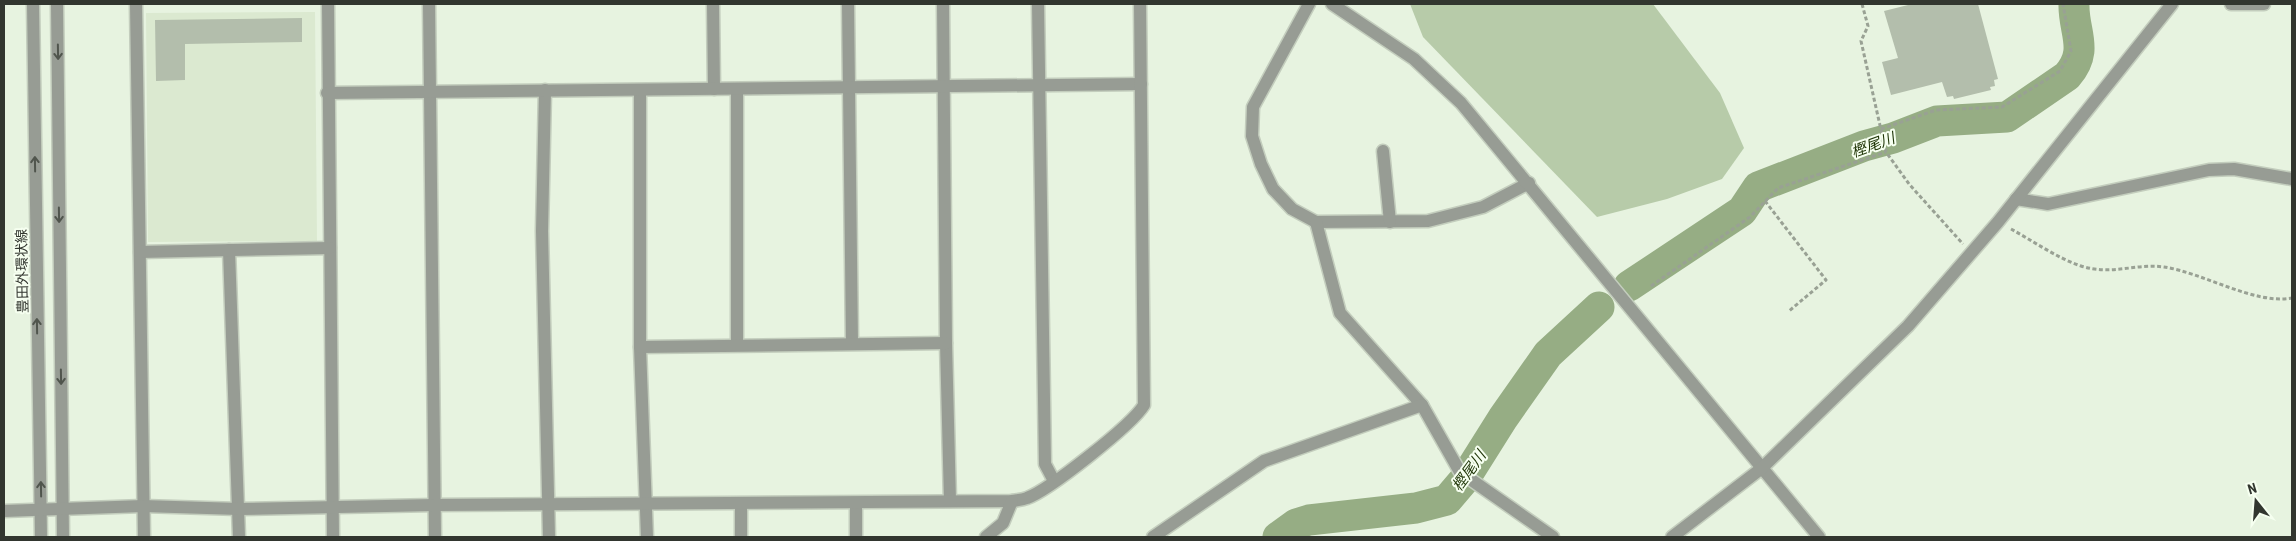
<svg xmlns="http://www.w3.org/2000/svg" width="2296" height="541" font-family="'Roboto Condensed','Noto Sans JP',sans-serif">
<rect width="100%" height="100%" fill="#e7f3e0"/>
<path fill="#dbe9d0" d="M315,12L317,241L148,242L146,13Z"/>
<path fill="#b7cba9" d="M1410,4H1653L1720,93L1744,148L1722,179L1667,199L1597,217L1423,37Z"/>
<g fill="none" stroke-linecap="round" stroke-linejoin="round">
<g stroke="#96ad84" stroke-width="31">
<path d="M1629,286L1742,211L1758,187L1864,146L1893,138L1937,121L2007,117L2067,76C2090,50 2073,32 2074,4"/>
<path d="M1278,537L1296,524L1309,520L1416,508L1447,500L1464,480L1503,418L1548,354L1599,307"/>
</g>
</g>
<g fill="#b3beac">
<path d="M1912,4H1978L1998,79L1994,80L1995,86L1990,87L1991,90L1954,99L1953,96L1947,97L1942,82L1891,95L1882,62L1898,58L1884,11Z"/>
<path d="M302,18V42L185,44V80L156,81L155,20Z"/>
</g>
<g fill="none" stroke-linecap="round" stroke-linejoin="round">
<g stroke="#c3cdbd" stroke-width="15">
<g id="minor">
<path d="M33,4L41,537"/>
<path d="M57,4L63,537"/>
<path d="M136,4L144,537"/>
<path d="M328,4L333,537"/>
<path d="M429,4L435,537"/>
<path d="M713,4L714,89"/>
<path d="M848,4L852,343"/>
<path d="M943,4L946,343L950,501"/>
<path d="M1038,4L1045,464L1054,481"/>
<path d="M1309,4L1253,107L1252,136L1261,164L1273,189L1292,209L1316,222L1428,221L1483,207L1529,183"/>
<path d="M1332,4L1414,59L1461,103L1819,537"/>
<path d="M2231,4H2264"/>
<path d="M545,90L542,231L549,537"/>
<path d="M737,90V345"/>
<path d="M640,91V347L647,537"/>
<path d="M327,93L1141,84"/>
<path d="M1383,151L1390,222"/>
<path d="M2016,199L2048,204L2209,170L2234,169L2292,179"/>
<path d="M1316,222L1340,313L1422,405L1460,472L1553,537"/>
<path d="M229,250L239,537"/>
<path d="M140,252L330,248"/>
<path d="M640,347L946,343"/>
<path d="M856,503V537"/>
<path d="M741,504V537"/>
<path d="M4,511L143,506L239,509L434,505L1012,501C1017,500 1022,500 1027,498C1049,490 1132,425 1144,405L1140,4"/>
<path d="M986,537L1003,523L1012,501"/>
<path d="M1153,537L1264,461L1422,405"/>
<path d="M1672,537L1762,468L1908,326L1998,222L2172,4"/>
</g>
</g>
<g stroke="#99a194" stroke-width="3" stroke-dasharray="4 2.5" stroke-linecap="butt">
<path d="M1862,4L1868,26L1861,41L1886,152L1909,184L1963,244"/>
<path d="M1881,129L1936,110L2002,107L2060,71L2071,51L2063,4"/>
<path d="M1765,201L1826,280L1789,311"/>
<path d="M2011,229C2033,241 2057,258 2081,266C2112,276 2135,263 2164,267C2204,273 2255,305 2292,298"/>
<path d="M1651,286L1750,217L1778,188L1886,152"/>
</g>
<use href="#minor" stroke="#979c94" stroke-width="12"/>
</g>
<defs><path id="oneway-shaft" d="M-6 0H5M1.5-3L5.5 0L1.5 3" fill="none" stroke-width="1.6" stroke-linecap="round" stroke-linejoin="round" transform="scale(1.25)"/></defs>
<g stroke="#50554d">
<use href="#oneway-shaft" transform="translate(58 52) rotate(89)"/>
<use href="#oneway-shaft" transform="translate(35 164) rotate(-91)"/>
<use href="#oneway-shaft" transform="translate(59 215) rotate(89)"/>
<use href="#oneway-shaft" transform="translate(37 326) rotate(-91)"/>
<use href="#oneway-shaft" transform="translate(61 377) rotate(89)"/>
<use href="#oneway-shaft" transform="translate(41 489) rotate(-91)"/>
</g>
<g text-anchor="middle" stroke-width="4" stroke-linejoin="round" paint-order="stroke">
<g font-size="14" fill="#32362f" stroke="#f6fff0">
<text transform="translate(22 271) rotate(-91)" y="5">豊田外環状線</text>
</g>
<g font-size="15" font-style="italic" fill="#1f3507" stroke="#f6fff0">
<text transform="translate(1873 145) rotate(-20)" y="5">樫尾川</text>
<text transform="translate(1469 471) rotate(-54)" y="5">樫尾川</text>
</g>
</g>
<rect width="2296" height="541" fill="none" stroke="#32362f" stroke-width="10"/>
<g transform="translate(2256 501) rotate(343)" stroke="#f6fff0" stroke-width="4" paint-order="stroke">
<path d="M0-4L9 19L0 12L-9 19Z" fill="#32362f"/>
<text y="-8" font-size="14" font-weight="bold" text-anchor="middle" fill="#32362f">N</text>
</g>
</svg>
